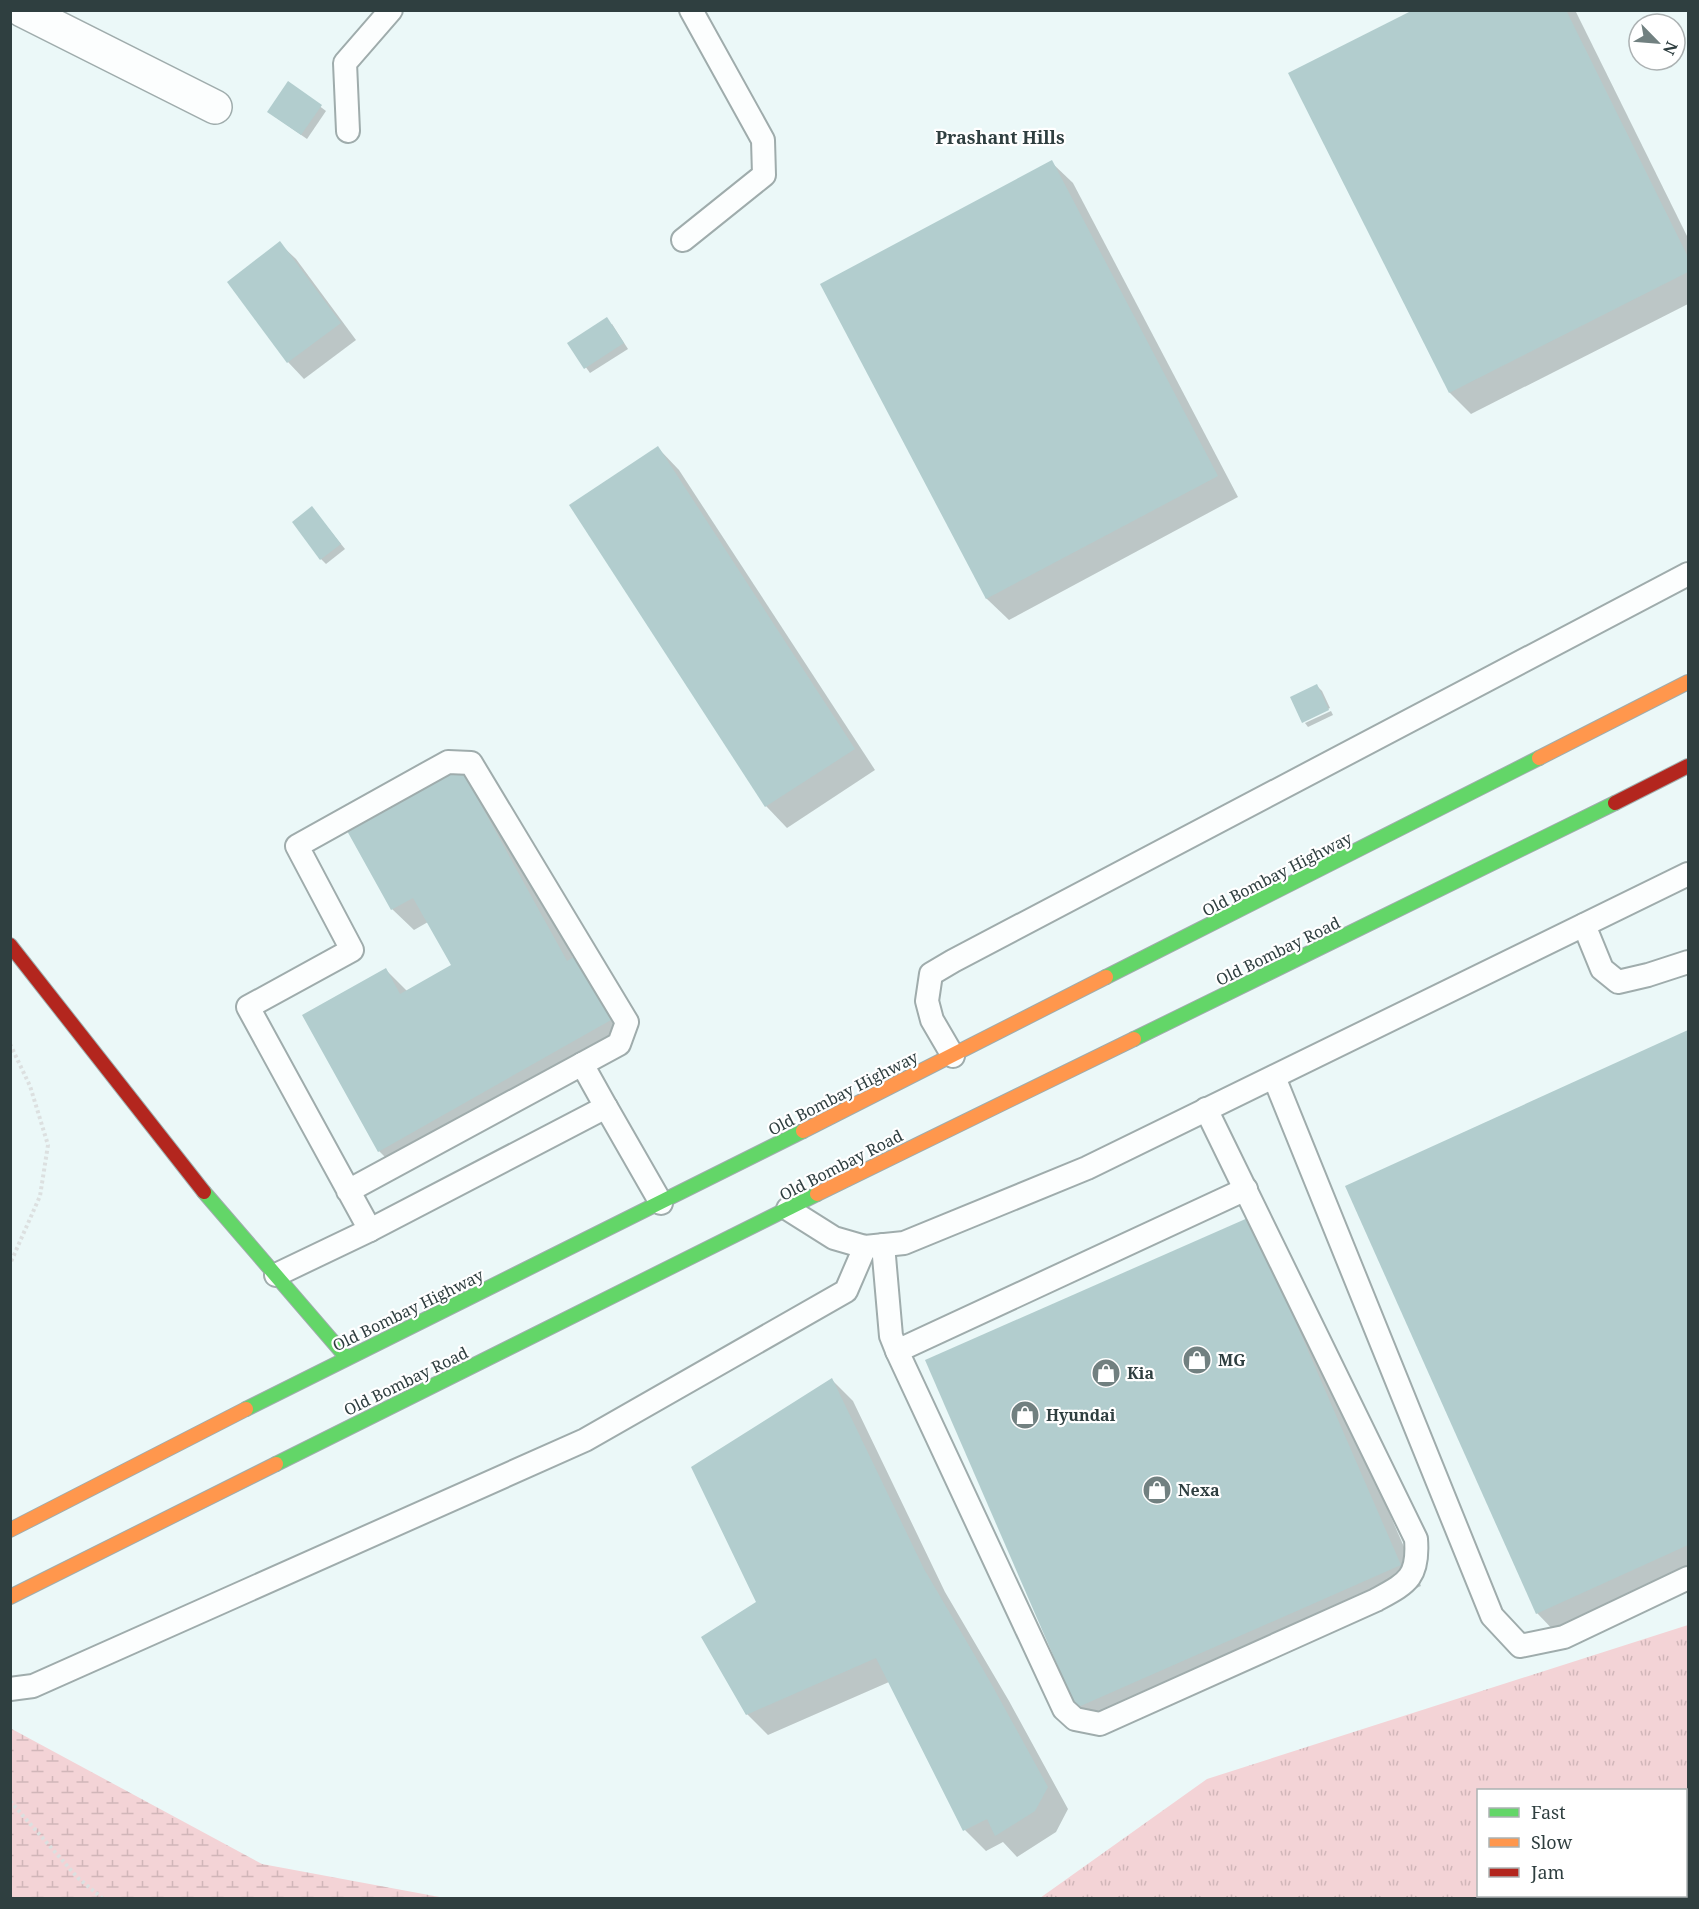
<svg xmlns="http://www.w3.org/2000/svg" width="1699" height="1909" font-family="'Noto Serif',serif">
<defs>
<pattern id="grass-tufts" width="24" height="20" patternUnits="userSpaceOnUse" patternTransform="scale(1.5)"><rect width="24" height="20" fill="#f3d3d6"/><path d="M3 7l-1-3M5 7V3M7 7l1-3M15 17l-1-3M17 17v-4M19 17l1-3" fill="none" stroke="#d1b6b9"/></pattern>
<pattern id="wetland-marsh" width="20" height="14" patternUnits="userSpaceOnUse" patternTransform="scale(1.5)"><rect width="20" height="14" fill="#f3d3d6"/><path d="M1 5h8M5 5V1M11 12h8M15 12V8" fill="none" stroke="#d1b6b9"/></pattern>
</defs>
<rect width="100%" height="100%" fill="#ebf8f8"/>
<path fill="url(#grass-tufts)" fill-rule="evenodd" d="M1688,1625V1898H1040L1207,1779ZM1478,1790H1686V1896H1478Z"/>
<path fill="url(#wetland-marsh)" d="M10,1728L262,1864L445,1898H11Z"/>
<g fill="#0003">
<path d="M1416,10H1575L1688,238V304L1471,414L1450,393Z"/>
<path d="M289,83L326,111L307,139L274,116Z"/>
<path d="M1051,162L1073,183L1238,497L1009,620L987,599L822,285Z"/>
<path d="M279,243L296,259L356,340L304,379L288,362L229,282Z"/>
<path d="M612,324L628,349L590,373L569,344Z"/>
<path d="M658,448L679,470L875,770L787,828L766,806L571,506Z"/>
<path d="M312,508L345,549L326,564L321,559Z"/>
<path d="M1317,686L1322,691L1330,708L1303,721Z"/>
<path d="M1331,711L1333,715L1308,727L1305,723Z"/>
<path d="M458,767L480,788L574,959L631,1042L400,1172L379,1151L386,970L407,991L453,966L428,922L414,930L392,909Z"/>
<path d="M1688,1032V1576L1558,1635L1537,1613L1347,1186Z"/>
<path d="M1271,1241L1421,1586L1098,1728L1077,1707Z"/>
<path d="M832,1380L853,1401L945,1592L1009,1701L1068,1809L1056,1832L1017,1857L1003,1842L986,1851L965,1830L889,1682L768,1735L747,1714L758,1603Z"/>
</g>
<g fill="#b2cdce">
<path d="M1413,10H1566L1688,257V272L1449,393L1288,73Z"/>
<path d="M288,81L322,105L301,135L267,112Z"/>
<path d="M1052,160L1218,476L986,599L820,284Z"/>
<path d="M280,241L341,323L287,363L227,282Z"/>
<path d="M607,317L624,343L584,369L567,343Z"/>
<path d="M658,446L855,749L765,807L569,505Z"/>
<path d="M312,506L341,544L320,560L292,522Z"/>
<path d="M1317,684L1329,710L1302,723L1290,697Z"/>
<path d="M459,765L567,961L576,956L611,1020L378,1152L302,1015L386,968L400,994L451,965L413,898L391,910L346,829Z"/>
<path d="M1688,1030V1545L1536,1614L1345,1186Z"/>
<path d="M1250,1217L1401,1565L1076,1708L925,1360Z"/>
<path d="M832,1378L924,1569L988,1678L1048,1787L1035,1811L995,1836L987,1819L963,1831L876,1658L746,1715L701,1637L756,1602L691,1467Z"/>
</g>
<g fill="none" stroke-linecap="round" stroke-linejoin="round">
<g stroke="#9facac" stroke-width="26">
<g id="lane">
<path d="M348,131L345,63L391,10"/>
<path d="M683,240L764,175L763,140L691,10"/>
<path d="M1584,925L1602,969L1618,982L1648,975L1688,962"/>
<path d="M953,1056L932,1020L927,1001L931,974L953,961L1688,574"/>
<path d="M582,1064L606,1107"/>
<path d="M1274,1077L1492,1616L1520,1646L1564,1637L1688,1578"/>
<path d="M348,1191L619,1044L627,1022L471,763L448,762L297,846L352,950L248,1007L370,1230"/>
<path d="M788,1209L834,1238L865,1247L904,1243L1087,1168L1688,874"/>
<path d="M883,1245L891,1336L897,1351L1064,1709L1075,1719L1100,1724L1376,1600C1407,1583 1419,1578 1416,1539L1206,1109"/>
<path d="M276,1275L370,1230L606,1107L661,1203"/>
<path d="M897,1351L1246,1189"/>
<path d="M10,1689L33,1686L585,1440L846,1291L865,1247"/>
</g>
</g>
<g stroke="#9facac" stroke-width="36">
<path id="street" d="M22,10L215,107"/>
</g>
<g stroke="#9facac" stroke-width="16">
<g id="fast">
<path d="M1106,977L1539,758"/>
<path d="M1134,1039L1615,803"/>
<path d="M204,1192L347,1358"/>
<path d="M246,1409L803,1131"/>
<path d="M276,1464L817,1194"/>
</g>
</g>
<g stroke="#9facac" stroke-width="16">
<g id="slow">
<path d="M1539,758L1688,682"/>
<path d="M803,1131L1106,977"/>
<path d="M817,1194L1134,1039"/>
<path d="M10,1530L246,1409"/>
<path d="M10,1597L276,1464"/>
</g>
</g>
<g stroke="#9facac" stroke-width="16">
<g id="jam">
<path d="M1615,803L1688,766"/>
<path d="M10,945L204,1192"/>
</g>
</g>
<g stroke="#dce0e0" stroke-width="4" stroke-dasharray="3 3" stroke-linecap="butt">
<path d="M10,1044L30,1086L48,1145L40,1196L10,1264"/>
<path d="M10,1801L78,1878L102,1898"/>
</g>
<use href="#lane" stroke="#fcfefe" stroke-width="22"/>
<use href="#street" stroke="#fcfefe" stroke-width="33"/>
<use href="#fast" stroke="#63d668" stroke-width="14"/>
<use href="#slow" stroke="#ff974d" stroke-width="14"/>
<use href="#jam" stroke="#b3261e" stroke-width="14"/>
</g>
<defs>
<g id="shop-disc" transform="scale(1.5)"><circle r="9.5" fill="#718080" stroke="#fff"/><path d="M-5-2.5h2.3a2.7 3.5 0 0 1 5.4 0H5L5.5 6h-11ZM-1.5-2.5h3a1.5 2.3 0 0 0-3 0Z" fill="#fff"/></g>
</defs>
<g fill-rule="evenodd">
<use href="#shop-disc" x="1197" y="1360"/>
<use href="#shop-disc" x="1106" y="1373"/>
<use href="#shop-disc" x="1025" y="1415"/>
<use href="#shop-disc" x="1157" y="1490"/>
</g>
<g text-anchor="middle" stroke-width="4.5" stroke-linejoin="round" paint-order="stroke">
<g font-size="16" fill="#2f3f40" stroke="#fff">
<text transform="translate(1277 874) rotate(-27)" y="6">Old Bombay Highway</text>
<text transform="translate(1278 951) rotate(-26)" y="6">Old Bombay Road</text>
<text transform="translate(843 1093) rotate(-27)" y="6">Old Bombay Highway</text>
<text transform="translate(841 1165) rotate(-27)" y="6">Old Bombay Road</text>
<text transform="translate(408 1310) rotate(-26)" y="6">Old Bombay Highway</text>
<text transform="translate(406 1381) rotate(-26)" y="6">Old Bombay Road</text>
</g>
<g font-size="16" font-weight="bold" fill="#2f3f40" stroke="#fff" text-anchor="start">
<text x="1218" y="1366">MG</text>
<text x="1127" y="1379">Kia</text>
<text x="1046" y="1421">Hyundai</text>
<text x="1178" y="1496">Nexa</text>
</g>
<g font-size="18" font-weight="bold" fill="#2f3f40" stroke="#fff">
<text x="1000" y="144">Prashant Hills</text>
</g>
</g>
<rect width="1699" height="1909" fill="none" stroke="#2f3f40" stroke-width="24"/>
<rect x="1477" y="1789" width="210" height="108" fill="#ffffff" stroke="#acb2b3" stroke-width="1.5"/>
<rect x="1489" y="1808" width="30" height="9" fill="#63d668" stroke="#acb2b3" stroke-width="1.5"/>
<text x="1531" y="1819" font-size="18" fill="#2f3f40">Fast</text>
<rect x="1489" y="1838" width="30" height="9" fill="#ff974d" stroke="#acb2b3" stroke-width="1.5"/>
<text x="1531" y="1849" font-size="18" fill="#2f3f40">Slow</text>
<rect x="1489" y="1868" width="30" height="9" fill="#b3261e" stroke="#acb2b3" stroke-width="1.5"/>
<text x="1531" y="1879" font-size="18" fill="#2f3f40">Jam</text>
<g transform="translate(1657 42) rotate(115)"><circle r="28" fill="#ffffff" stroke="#acb2b3" stroke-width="1.5"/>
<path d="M0-4.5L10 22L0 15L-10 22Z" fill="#718080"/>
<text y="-9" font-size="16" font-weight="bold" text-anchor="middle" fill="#2f3f40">N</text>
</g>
</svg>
